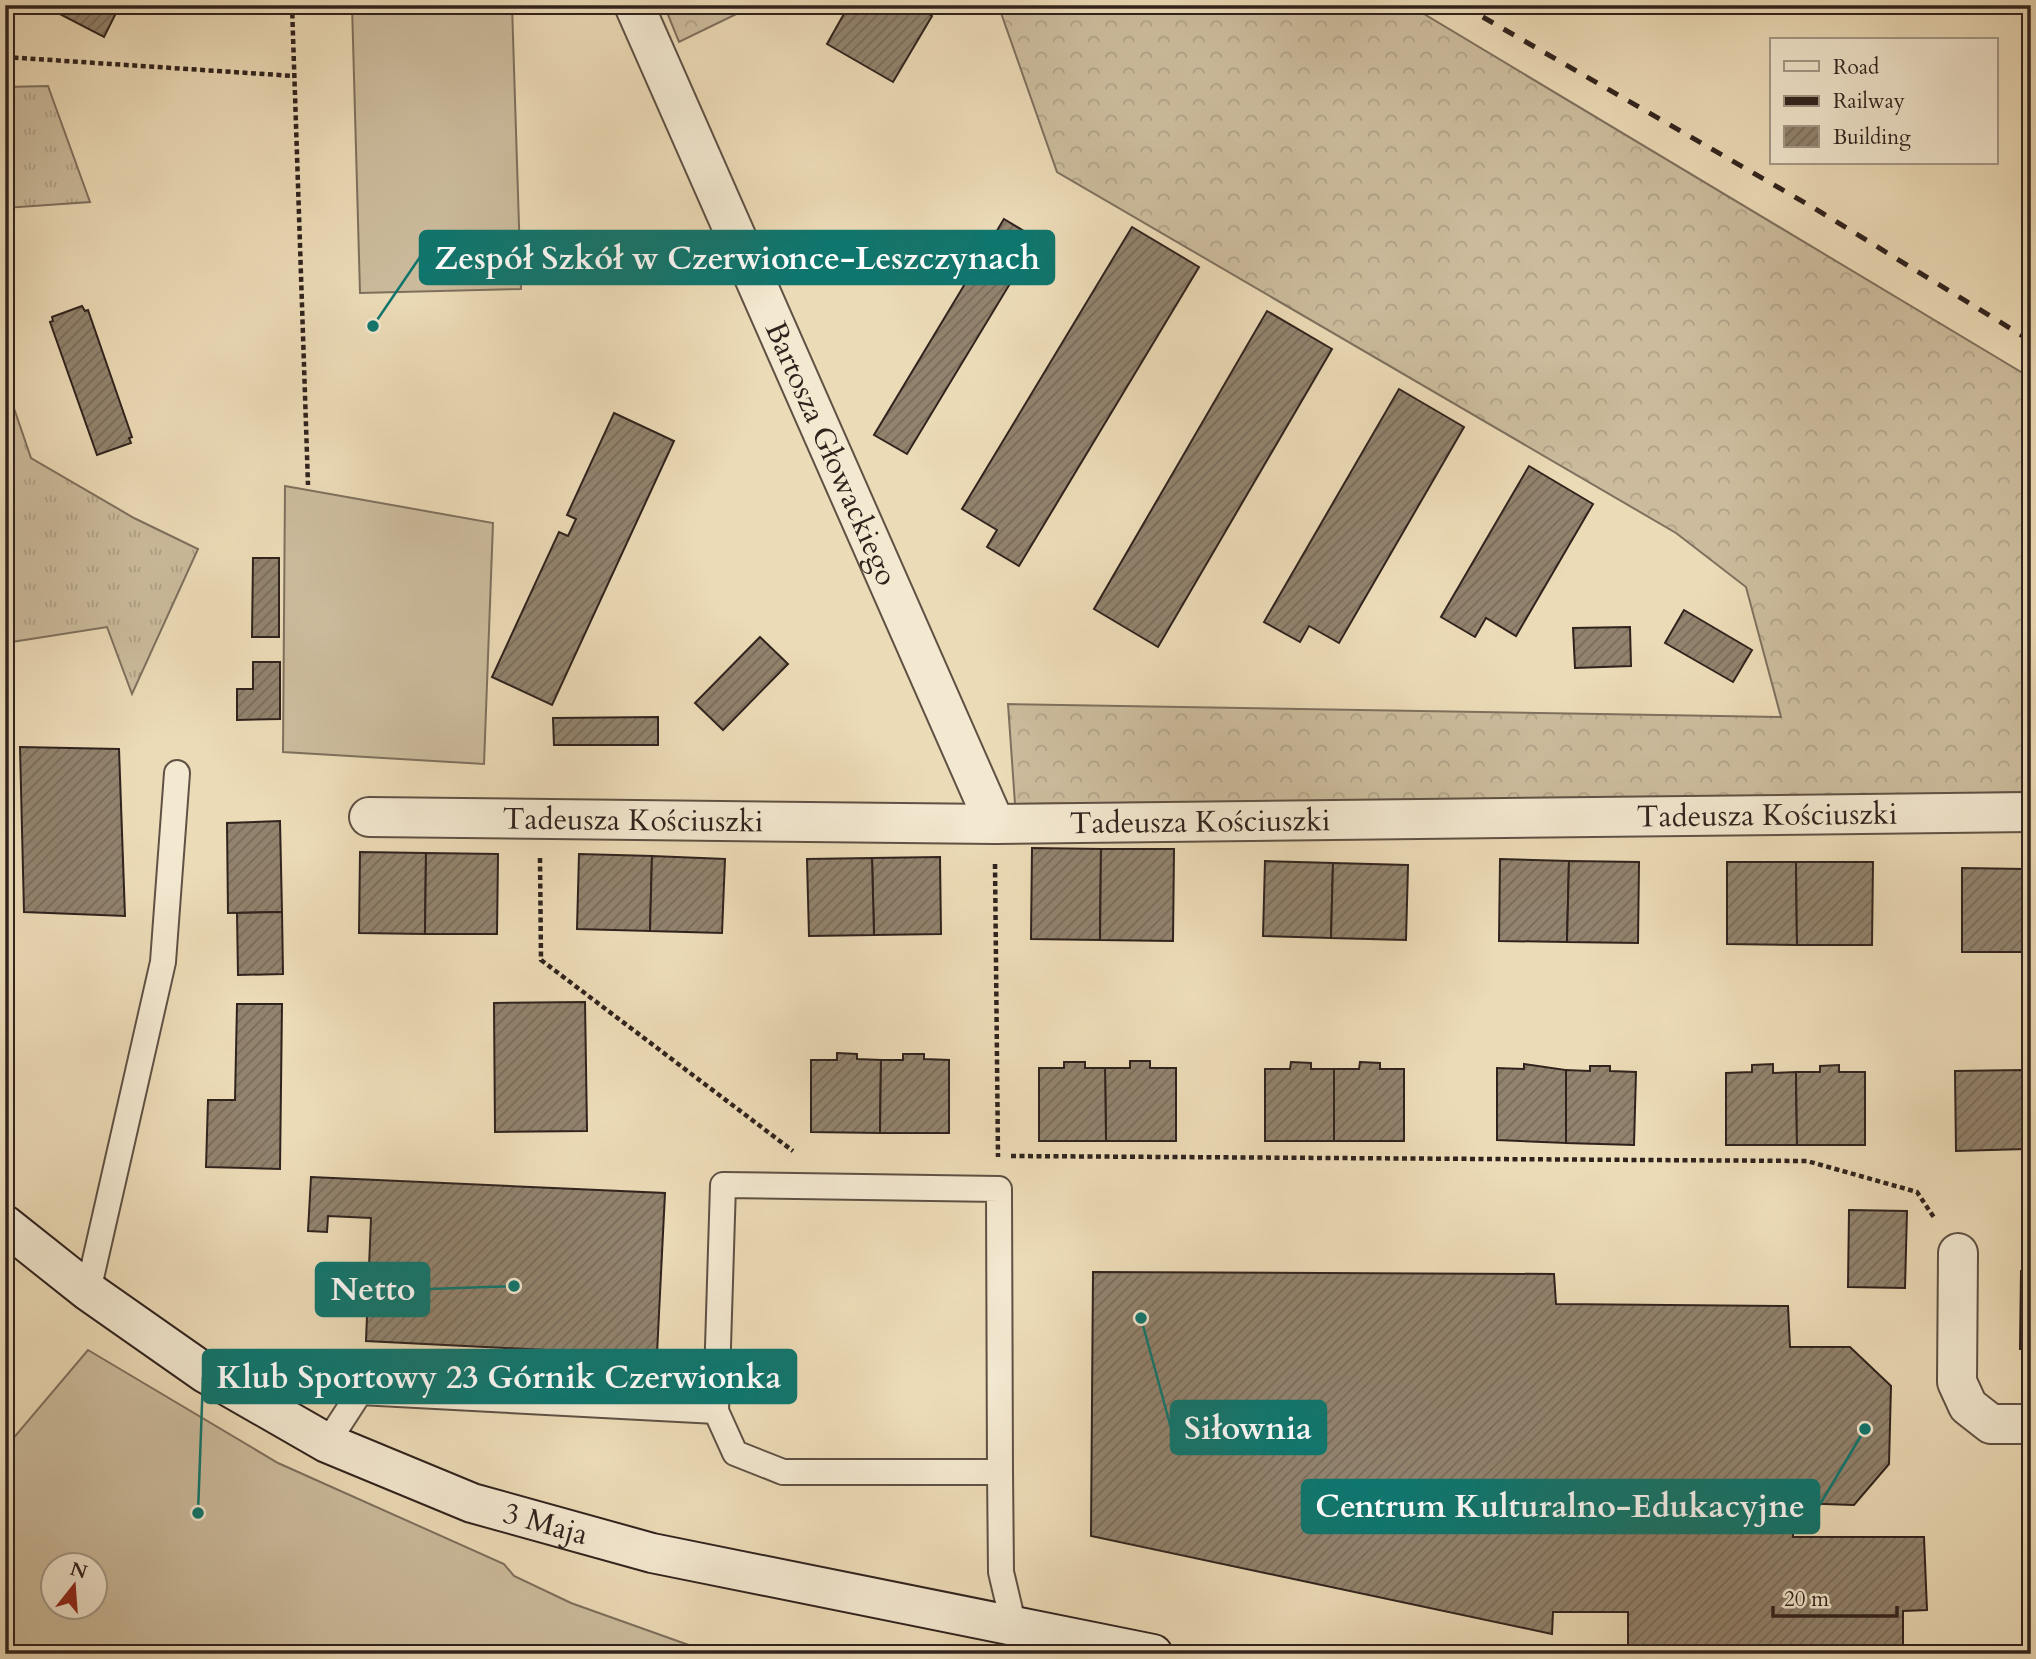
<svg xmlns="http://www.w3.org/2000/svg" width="2036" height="1659" font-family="Cardo,serif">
<defs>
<pattern id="grass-tufts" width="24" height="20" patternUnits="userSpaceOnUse" patternTransform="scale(1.75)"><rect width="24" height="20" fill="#ccbc9d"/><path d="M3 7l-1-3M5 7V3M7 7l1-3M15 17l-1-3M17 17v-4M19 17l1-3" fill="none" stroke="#b0a187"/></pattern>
<pattern id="forest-crowns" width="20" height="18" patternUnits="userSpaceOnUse" patternTransform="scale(1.75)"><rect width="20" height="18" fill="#ccbc9d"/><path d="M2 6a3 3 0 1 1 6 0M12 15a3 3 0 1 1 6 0" fill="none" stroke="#b0a187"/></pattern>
<pattern id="building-hatch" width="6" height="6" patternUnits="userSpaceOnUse" patternTransform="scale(1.75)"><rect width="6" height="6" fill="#92836e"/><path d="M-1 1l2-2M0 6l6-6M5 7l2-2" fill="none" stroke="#786b5a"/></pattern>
</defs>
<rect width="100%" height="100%" fill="#ecdbb7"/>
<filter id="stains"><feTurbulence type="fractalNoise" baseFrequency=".00286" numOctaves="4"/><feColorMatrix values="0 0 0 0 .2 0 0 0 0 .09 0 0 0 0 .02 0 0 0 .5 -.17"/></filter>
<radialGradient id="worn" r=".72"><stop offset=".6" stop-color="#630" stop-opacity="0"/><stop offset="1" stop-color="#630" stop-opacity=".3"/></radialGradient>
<g fill="url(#grass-tufts)" stroke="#7e705e" stroke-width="2">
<path d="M48,86L90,202L5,208V87Z"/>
<path d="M5,382L31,458L134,518L198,549L132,694L107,627L5,643Z"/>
</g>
<g fill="url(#forest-crowns)" stroke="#7e705e" stroke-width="2">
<path d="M664,5H755L679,42Z"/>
<path d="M983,5H1409L2031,378V792L1848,796L1015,804L1008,704L1781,717L1746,587L1676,533L1057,172L1001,13Z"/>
</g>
<g fill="#ccbc9d" stroke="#7e705e" stroke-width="2" fill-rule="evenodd">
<path d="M352,5H512L521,289L360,293Z"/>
<path d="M285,486L493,523L484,764L283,752Z"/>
<path d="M88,1350L278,1463L504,1564L514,1576L571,1603L714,1654H5V1448ZM52,1564H94V1606H52Z"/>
</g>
<g fill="url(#building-hatch)" stroke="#30231e" stroke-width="2">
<path d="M54,5H120L104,37L52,10Z"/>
<path d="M849,5H915L932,16L893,82L827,44Z"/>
<path d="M1004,219L1037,239L907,454L874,435Z"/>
<path d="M1132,227L1199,267L1019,566L987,547L997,530L962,509Z"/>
<path d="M82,306L85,311L88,310L132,437L129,438L131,443L97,455L50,322L53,321L52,317Z"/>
<path d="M1267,311L1332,349L1158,647L1094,609Z"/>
<path d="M1399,389L1464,427L1339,643L1309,626L1300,642L1264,622Z"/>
<path d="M614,413L674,441L552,705L492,677L559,532L568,536L576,519L567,515Z"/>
<path d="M1529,466L1593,504L1516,636L1486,618L1475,637L1441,617Z"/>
<path d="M253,558H279V637H252Z"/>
<path d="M1684,610L1752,650L1733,682L1665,643Z"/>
<path d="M1630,627L1631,666L1575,668L1573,628Z"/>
<path d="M760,637L788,664L723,730L695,703Z"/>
<path d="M253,662H280V719L237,720V689H253Z"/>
<path d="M658,717V745H554L553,718Z"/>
<path d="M20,747L119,749L125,916L24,912Z"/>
<path d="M280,821L282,912L228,913L227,823Z"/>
<path d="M1032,848L1101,849L1100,940L1031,939Z"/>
<path d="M1101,849H1174L1173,941L1100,940Z"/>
<path d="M360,852L426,853L425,934L359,933Z"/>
<path d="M426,853L498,854L497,934H425Z"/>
<path d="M579,854L652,856L650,931L577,929Z"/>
<path d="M652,856L725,859L722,933L650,931Z"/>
<path d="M940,857L941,934L874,935L872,858Z"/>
<path d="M872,858L874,935L809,936L807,859Z"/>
<path d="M1500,859L1569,861L1567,942L1499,941Z"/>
<path d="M1265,861L1333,863L1331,938L1263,936Z"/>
<path d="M1569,861L1639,862L1638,943L1567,942Z"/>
<path d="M1727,862H1796L1797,945L1727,944Z"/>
<path d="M1796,862H1873L1872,945H1797Z"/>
<path d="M1333,863L1408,865L1406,940L1331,938Z"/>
<path d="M1962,868L2026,869L2028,952H1962Z"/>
<path d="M2026,869H2031V952H2028Z"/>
<path d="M282,912L283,974L238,975L237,913Z"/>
<path d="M585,1002L587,1131L495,1132L494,1003Z"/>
<path d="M237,1004H282L280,1169L206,1167L208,1100H235Z"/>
<path d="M837,1053L857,1054V1059L881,1060L880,1133L811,1132V1060H837Z"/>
<path d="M903,1054H924V1059L949,1060V1133H880L881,1060H903Z"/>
<path d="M1130,1061H1150V1068H1176V1141H1106L1105,1068H1130Z"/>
<path d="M1064,1062H1085V1068H1105L1106,1141H1039V1068H1064Z"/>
<path d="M1291,1062L1311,1063V1069H1334V1141H1265V1069H1290Z"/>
<path d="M1360,1062L1380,1063V1069H1404V1141H1334V1069H1359Z"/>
<path d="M1524,1064L1566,1070V1143L1497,1140V1068L1524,1069Z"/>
<path d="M1773,1064V1073L1796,1072L1797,1145H1726V1073L1752,1072V1065Z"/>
<path d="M1839,1065V1072H1865V1145H1797L1796,1072H1820V1066Z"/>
<path d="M1590,1066H1610V1071L1636,1072L1634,1145L1566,1143V1070L1590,1071Z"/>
<path d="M2023,1070L2025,1149L1956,1151L1955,1071Z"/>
<path d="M2023,1070H2031V1149H2025Z"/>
<path d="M311,1177L665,1193L657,1354L609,1351L607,1383L585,1382L586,1352L366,1341L371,1218L328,1216L327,1232L308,1231Z"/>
<path d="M1849,1210L1907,1211L1905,1288L1848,1287Z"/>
<path d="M2021,1271H2031V1349H2020Z"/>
<path d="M1093,1272L1554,1274L1556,1304L1788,1306L1790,1347H1850L1891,1386L1889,1464L1854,1505L1793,1503V1537H1924L1927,1610L1903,1611V1654H1656L1628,1649V1612H1553L1552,1634L1091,1536Z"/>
</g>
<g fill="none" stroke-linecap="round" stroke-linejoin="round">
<g stroke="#5f5144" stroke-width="28">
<g id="lane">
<path d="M88,1291L163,962L177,773"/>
<path d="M327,1443L360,1392L716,1411"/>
<path d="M1000,1472H783L735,1453L716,1411L723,1185L999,1189L1000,1472L1001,1572L1014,1627"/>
</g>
</g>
<g stroke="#5f5144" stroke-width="42">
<g id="street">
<path id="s1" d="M634,5L995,824"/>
<path id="s2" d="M369,817L995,824L2031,812"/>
<path d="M1958,1253L1957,1382L1968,1406L1991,1424H2031"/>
</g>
</g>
<g stroke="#30231e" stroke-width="42">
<g id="secondary">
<path id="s3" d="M5,1225L88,1291L205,1373L327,1443L472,1503L652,1553L1153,1654"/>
</g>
</g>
<g stroke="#30231e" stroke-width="4.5" stroke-dasharray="5 3.5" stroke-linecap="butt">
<path d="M292,5L308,485"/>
<path d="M5,57L294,76"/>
<path d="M540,858L541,960L793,1151"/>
<path d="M995,864L998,1157"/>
<path d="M1011,1156L1807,1161L1917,1192L1935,1219"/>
</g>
<use href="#lane" stroke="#f3e8d0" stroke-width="24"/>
<use href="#street" stroke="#f3e8d0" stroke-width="38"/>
<use href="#secondary" stroke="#f3e8d0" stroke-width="38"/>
<path stroke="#30231e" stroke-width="5" stroke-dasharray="12 12" stroke-linecap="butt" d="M1462,5L1814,208L2031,341"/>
</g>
<g text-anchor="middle" stroke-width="7" stroke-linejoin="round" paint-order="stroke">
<g font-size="30" fill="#30231e" stroke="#f3e8d0">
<text dy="10" stroke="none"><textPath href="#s1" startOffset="490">Bartosza Głowackiego</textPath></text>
<text dy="10" stroke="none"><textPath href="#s2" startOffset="1398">Tadeusza Kościuszki</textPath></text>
<text dy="10" stroke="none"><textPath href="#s2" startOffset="264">Tadeusza Kościuszki</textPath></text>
<text dy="10" stroke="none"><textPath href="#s2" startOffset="831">Tadeusza Kościuszki</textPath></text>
<text dy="10" stroke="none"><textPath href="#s3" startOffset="623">3 Maja</textPath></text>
</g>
</g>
<path fill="none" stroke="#0f766e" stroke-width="2.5" d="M373 326L420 257M514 1286L429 1289M198 1513L203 1377M1141 1318L1171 1428M1865 1429L1819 1506"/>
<g fill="#0f766e" stroke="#f3e8d0" stroke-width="2.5">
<circle cx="373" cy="326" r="7"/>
<circle cx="514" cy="1286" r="7"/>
<circle cx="198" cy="1513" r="7"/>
<circle cx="1141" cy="1318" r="7"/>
<circle cx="1865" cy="1429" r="7"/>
</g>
<g fill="#0f766e" stroke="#0f766e" stroke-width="2.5">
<rect x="420" y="231" width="634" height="53" rx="7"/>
<rect x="316" y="1263" width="113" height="53" rx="7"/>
<rect x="203" y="1350" width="593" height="53" rx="7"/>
<rect x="1171" y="1401" width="155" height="53" rx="7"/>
<rect x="1302" y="1480" width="517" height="53" rx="7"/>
</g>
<g font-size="32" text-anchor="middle" font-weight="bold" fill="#fff">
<text x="737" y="269">Zespół Szkół w Czerwionce-Leszczynach</text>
<text x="373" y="1300">Netto</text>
<text x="499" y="1388">Klub Sportowy 23 Górnik Czerwionka</text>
<text x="1248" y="1439">Siłownia</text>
<text x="1560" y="1517">Centrum Kulturalno-Edukacyjne</text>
</g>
<rect width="2036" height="1659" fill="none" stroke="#ecdbb7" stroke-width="28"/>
<rect x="7" y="7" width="2022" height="1645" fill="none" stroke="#30231e" stroke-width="3.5"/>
<rect x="14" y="14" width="2008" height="1631" fill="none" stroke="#30231e" stroke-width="2"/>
<rect x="1770" y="38" width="228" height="126" fill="#f3e8d0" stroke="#a59989" stroke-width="2"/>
<rect x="1784" y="61" width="35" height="10" fill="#f3e8d0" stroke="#a59989" stroke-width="2"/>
<text x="1833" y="74" font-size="21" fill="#30231e">Road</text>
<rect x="1784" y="96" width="35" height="10" fill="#30231e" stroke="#a59989" stroke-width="2"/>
<text x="1833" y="108" font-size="21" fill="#30231e">Railway</text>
<rect x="1784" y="126" width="35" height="21" fill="url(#building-hatch)" stroke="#a59989" stroke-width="2"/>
<text x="1833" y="144" font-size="21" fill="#30231e">Building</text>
<g transform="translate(74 1586) rotate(17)"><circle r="33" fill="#f3e8d0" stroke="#a59989" stroke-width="2"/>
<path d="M0-5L12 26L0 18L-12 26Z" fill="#8f2418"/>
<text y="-10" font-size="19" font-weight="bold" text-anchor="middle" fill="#30231e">N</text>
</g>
<path d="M1773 1606v10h124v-10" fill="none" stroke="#30231e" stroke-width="3.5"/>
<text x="1784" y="1606" font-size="21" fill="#30231e" stroke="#f3e8d0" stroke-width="5" paint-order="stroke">20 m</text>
<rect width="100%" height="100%" filter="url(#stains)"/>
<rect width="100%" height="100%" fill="url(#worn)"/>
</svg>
